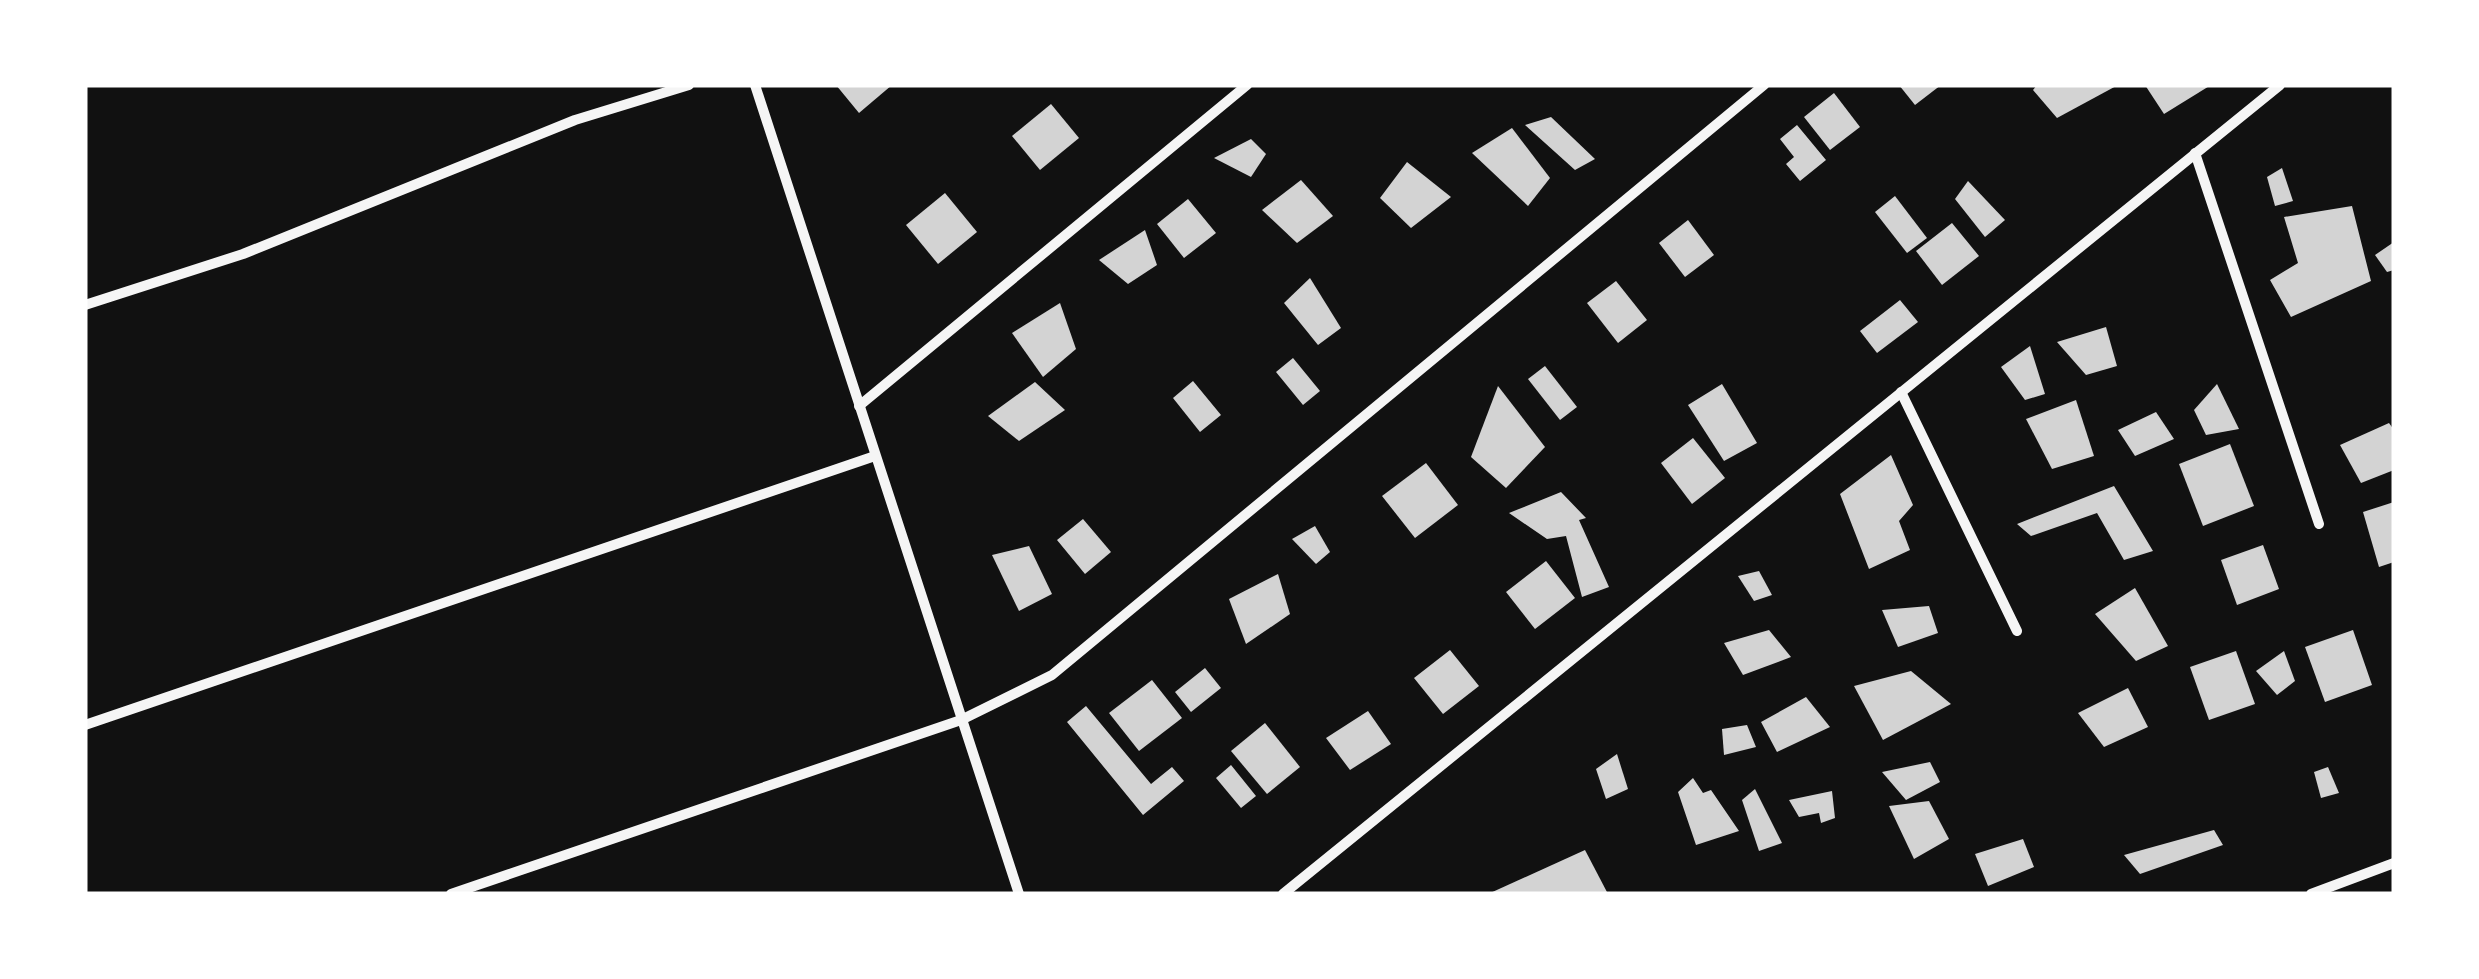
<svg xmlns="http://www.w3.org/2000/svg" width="2479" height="979" font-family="'PT Sans',sans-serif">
<rect width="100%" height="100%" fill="#111"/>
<g fill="#d3d3d3">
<path d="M836,85H892L859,113Z"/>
<path d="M1899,85H1941L1915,105Z"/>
<path d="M2037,85H2118L2057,118L2033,90Z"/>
<path d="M2145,85H2211L2164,114Z"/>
<path d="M1834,93L1860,127L1830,150L1804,117Z"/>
<path d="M1051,104L1079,138L1040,170L1012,136Z"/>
<path d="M1551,117L1595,159L1575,170L1525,125Z"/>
<path d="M1797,125L1826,160L1800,181L1786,164L1794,157L1780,139Z"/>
<path d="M1512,128L1550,178L1528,206L1472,153Z"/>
<path d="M1251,139L1266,154L1251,177L1214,158Z"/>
<path d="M1407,162L1451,197L1411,228L1380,198Z"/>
<path d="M2282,168L2293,201L2275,206L2267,177Z"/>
<path d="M1301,180L1333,216L1297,243L1262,210Z"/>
<path d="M1968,181L2005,220L1985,237L1955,199Z"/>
<path d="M945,193L977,232L938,264L906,225Z"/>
<path d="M1895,196L1927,238L1907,253L1875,212Z"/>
<path d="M1188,199L1216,233L1184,258L1157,224Z"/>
<path d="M2352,206L2371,281L2291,317L2270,280L2298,263L2284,217Z"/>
<path d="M1688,220L1714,255L1685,277L1659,243Z"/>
<path d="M1952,223L1979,256L1942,285L1916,251Z"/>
<path d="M1145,230L1157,265L1128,284L1099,260Z"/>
<path d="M2394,242V270L2387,272L2375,255Z"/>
<path d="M1310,278L1341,328L1318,345L1284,303Z"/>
<path d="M1616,281L1647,320L1618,343L1587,303Z"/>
<path d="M1900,300L1918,322L1877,353L1860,331Z"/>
<path d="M1060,303L1076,349L1043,377L1012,333Z"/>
<path d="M2106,327L2117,366L2086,375L2057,342Z"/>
<path d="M2030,346L2045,394L2025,400L2001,367Z"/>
<path d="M1293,358L1320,391L1303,405L1276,372Z"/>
<path d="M1545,366L1577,407L1560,420L1528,379Z"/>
<path d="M1193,381L1221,415L1200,432L1173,398Z"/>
<path d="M1035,382L1065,410L1019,441L988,416Z"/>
<path d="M1722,384L1757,443L1724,461L1688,405Z"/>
<path d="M2217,384L2239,429L2206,435L2194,410Z"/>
<path d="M1498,386L1545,447L1506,488L1471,457Z"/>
<path d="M2076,400L2094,456L2052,469L2026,419Z"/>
<path d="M2156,412L2174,439L2135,456L2118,430Z"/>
<path d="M2389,423L2394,430V470L2361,483L2340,445Z"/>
<path d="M1693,438L1725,478L1692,504L1661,463Z"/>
<path d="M2230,444L2254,506L2203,526L2179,464Z"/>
<path d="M1891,455L1913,505L1899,521L1910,550L1869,569L1840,494Z"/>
<path d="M1426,463L1458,505L1415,538L1382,496Z"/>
<path d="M2114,486L2153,551L2124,560L2097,513L2031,536L2017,524Z"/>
<path d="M1561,492L1586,518L1579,520L1609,587L1582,597L1566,536L1547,539L1509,513Z"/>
<path d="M2394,502V562L2379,567L2363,512Z"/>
<path d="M1083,519L1111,552L1085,574L1057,540Z"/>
<path d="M1315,526L1330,552L1316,564L1292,539Z"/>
<path d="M2263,545L2279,589L2237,605L2221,560Z"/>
<path d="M1029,546L1052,594L1019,611L992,555Z"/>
<path d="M1546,561L1575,598L1535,629L1506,592Z"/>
<path d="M1759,571L1772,595L1754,601L1738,576Z"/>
<path d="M1278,574L1290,614L1246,644L1229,599Z"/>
<path d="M2135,588L2168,646L2136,661L2095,614Z"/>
<path d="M1929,606L1938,633L1898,647L1882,610Z"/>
<path d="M1769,630L1791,657L1743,675L1724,643Z"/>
<path d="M2353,630L2372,685L2325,702L2305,647Z"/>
<path d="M1450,650L1479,686L1443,714L1414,678Z"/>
<path d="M2236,651L2255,704L2209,720L2190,667Z"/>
<path d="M2284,651L2295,681L2277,695L2256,671Z"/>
<path d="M1205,668L1221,688L1191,712L1175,692Z"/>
<path d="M1911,671L1951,704L1883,740L1854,686Z"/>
<path d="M1152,680L1182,718L1139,751L1109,713Z"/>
<path d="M2128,688L2148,727L2104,747L2078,713Z"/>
<path d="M1806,697L1830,727L1777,752L1761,722Z"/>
<path d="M1086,706L1151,784L1172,767L1184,781L1143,815L1067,722Z"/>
<path d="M1368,711L1391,744L1350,770L1326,738Z"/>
<path d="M1265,723L1300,767L1267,794L1231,751Z"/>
<path d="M1747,725L1756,747L1724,755L1722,729Z"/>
<path d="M1617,754L1628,789L1606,799L1596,769Z"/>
<path d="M1930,762L1940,782L1906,800L1882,772Z"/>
<path d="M1231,765L1256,796L1241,808L1216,778Z"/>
<path d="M2328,767L2339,793L2321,798L2314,772Z"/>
<path d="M1693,778L1703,793L1711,790L1739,831L1696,845L1678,792Z"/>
<path d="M1755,789L1782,843L1759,851L1742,800Z"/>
<path d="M1832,791L1835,818L1821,823L1819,813L1799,817L1789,800Z"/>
<path d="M1929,801L1949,839L1914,859L1889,806Z"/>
<path d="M2214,830L2223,845L2140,874L2124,855Z"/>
<path d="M2023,839L2034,867L1988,886L1975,854Z"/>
<path d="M1585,850L1608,894H1488Z"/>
</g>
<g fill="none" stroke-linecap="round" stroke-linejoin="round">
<g stroke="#f5f5f5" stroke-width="10">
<path d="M755,85L1019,894"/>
<path d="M2195,153L2319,524"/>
<path d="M85,305L243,254L575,120L689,85"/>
<path d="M1901,392L2017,631"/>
<path d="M859,406L1247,85"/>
<path d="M85,725L875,456"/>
<path d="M451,894L961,720L1052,675L1764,85"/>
<path d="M1283,894L2280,85"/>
<path d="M2311,894L2394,863"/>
</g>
</g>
<rect width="2479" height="979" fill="none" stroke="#ffffff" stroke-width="175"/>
</svg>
